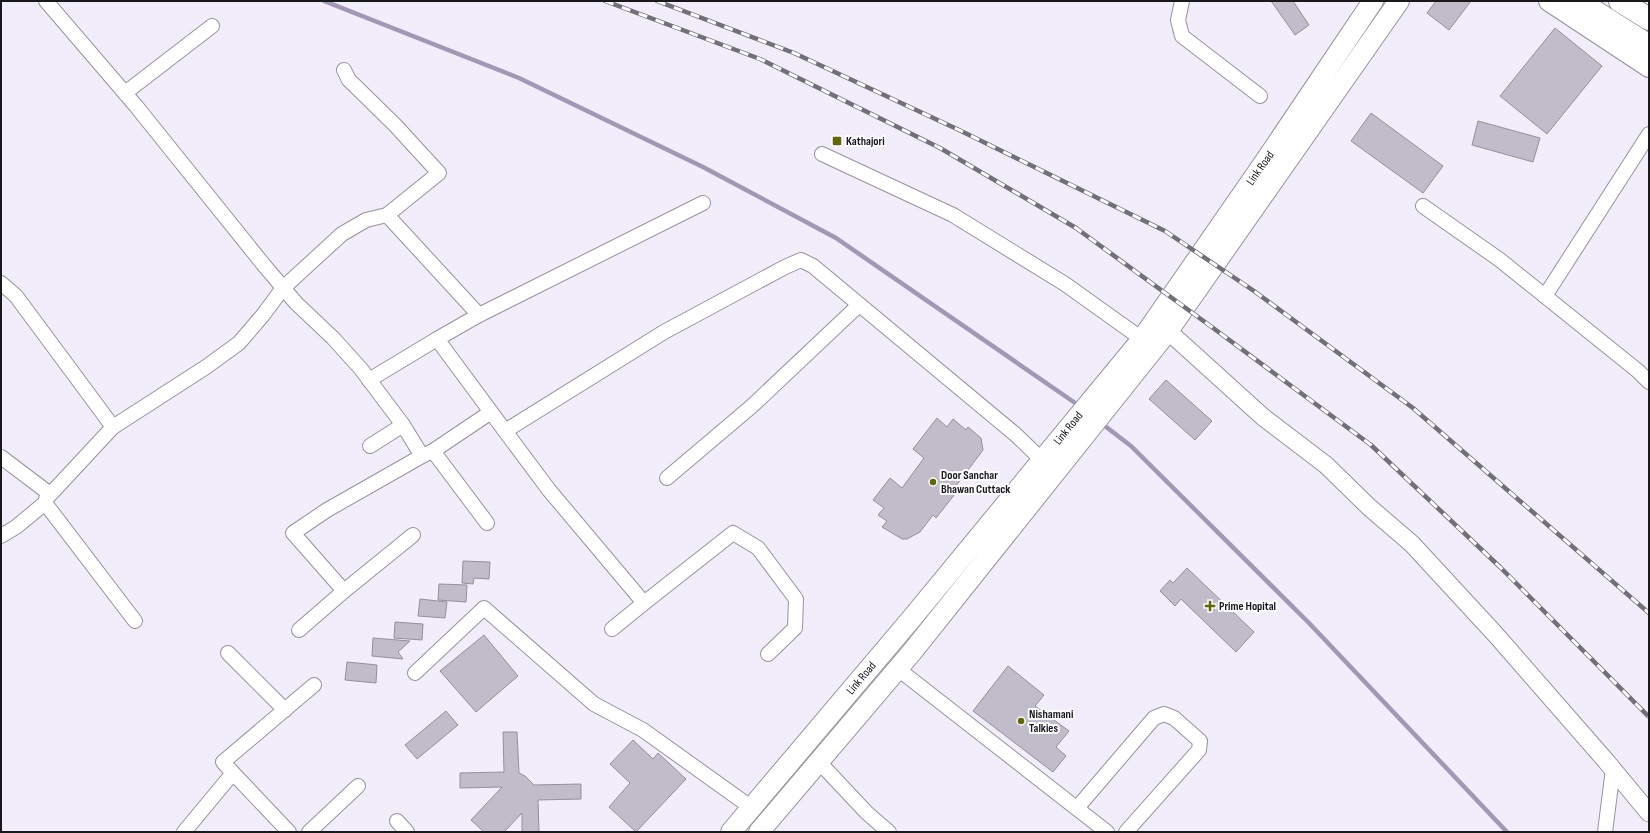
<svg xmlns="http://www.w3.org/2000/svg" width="1650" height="833" font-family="'Sofia Sans Condensed',sans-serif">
<rect width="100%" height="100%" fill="#f1edfa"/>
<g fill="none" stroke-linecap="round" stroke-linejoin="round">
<g stroke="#a298b6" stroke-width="4.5">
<path d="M324,1L519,78L703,167L836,238L1081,407"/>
<path d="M1101,423L1131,446L1309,623L1507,832"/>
</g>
</g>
<g fill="#c0bcc9" stroke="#938f9b">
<path d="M1271,1H1293L1309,25L1295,35Z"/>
<path d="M1436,1H1471L1449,30L1427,13Z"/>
<path d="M1555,28L1602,66L1547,134L1500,96Z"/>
<path d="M1371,113L1443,166L1423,193L1351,141Z"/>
<path d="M1478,121L1540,138L1533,162L1472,145Z"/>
<path d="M1166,380L1212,421L1195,440L1149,399Z"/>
<path d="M937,418L947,427L953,419L966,430L968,427L981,438L983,450L956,486L959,489L936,518L933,515L920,532L907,539H902L882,527L887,521L878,515L884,508L873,500L890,478L902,488L924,458L913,449Z"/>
<path d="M463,561L490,562L489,579L474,578L473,584L462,583Z"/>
<path d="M1187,568L1254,632L1236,652L1181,599L1175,606L1160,591L1170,580L1173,583Z"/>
<path d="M439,584L467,585L466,602L438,600Z"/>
<path d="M420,599L447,602L445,618L418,616Z"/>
<path d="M395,622L423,624L422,640L394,638Z"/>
<path d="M484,635L518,676L476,712L440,671Z"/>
<path d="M373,638L410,641L398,652L403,659L372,656Z"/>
<path d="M347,662L377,665L376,683L345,680Z"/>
<path d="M1008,666L1044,695L1035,706L1069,731L1056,747L1066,756L1053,772L973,711Z"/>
<path d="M446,711L458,725L417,759L405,745Z"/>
<path d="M503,732H517L519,773L525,776L534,785L581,784V799L538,800L539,832H522V813L504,832H484L471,820L502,787L460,788V773L504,772Z"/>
<path d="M633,740L653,759L658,753L686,779L636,832L609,807L630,783L610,764Z"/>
</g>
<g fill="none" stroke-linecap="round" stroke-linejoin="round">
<g stroke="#96929e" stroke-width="16">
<g id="minor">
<path d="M46,1L136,106L263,264L296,303L333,338L361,369L403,425L422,456L327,510L293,533L344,591L299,630"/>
<path d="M1182,1L1178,20L1182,36L1260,96"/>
<path d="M344,70L349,80L395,125L439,173L387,215L479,315"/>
<path d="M125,93L212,26"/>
<path d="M822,154L953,215L1065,284L1142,339"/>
<path d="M703,203L479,315L437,339L505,431L664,332L785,267L801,260L813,266L1015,434L1042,460"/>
<path d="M1423,206L1500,260L1638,371L1649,382"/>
<path d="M1,283L16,296L113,427"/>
<path d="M1545,296L1649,134"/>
<path d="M369,380L437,339"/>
<path d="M505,431L549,490L644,603L612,629"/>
<path d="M370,446L403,425"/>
<path d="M433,451L491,412"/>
<path d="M422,456L433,451L487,523"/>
<path d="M1,457L50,494"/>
<path d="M667,478L752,406L859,305"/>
<path d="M45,503L135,621"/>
<path d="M1,536L16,527L45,503L46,499L113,427L206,367L239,343L263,315L283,288L342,234L366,220L387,215"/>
<path d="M344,591L413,535"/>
<path d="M644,603L733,533L758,548L796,599L795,628L768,654"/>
<path d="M228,653L285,710"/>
<path d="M898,669L1107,832"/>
<path d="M415,673L484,608L594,704L643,730L752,808"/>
<path d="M820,763L867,813L889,832"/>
<path d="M233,773L223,762L314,685"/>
<path d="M1077,808L1154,718L1164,714L1174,718L1200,741L1199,750L1126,832"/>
<path d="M397,821L407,832"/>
<path d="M184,832L233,773L289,832"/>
<path d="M309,832L358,786"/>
<path d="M1605,832L1613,769"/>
</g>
</g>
<g stroke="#96929e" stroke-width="19">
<path id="tertiary" d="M1168,331L1263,417L1326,465L1369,507L1412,544L1496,635L1606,761L1649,813"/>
</g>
<g stroke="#96929e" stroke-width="22">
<g id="secondary">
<path d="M1549,1L1649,67"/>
<path d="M731,832L912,618L1142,339L1266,160L1373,1"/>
<path d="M759,832L912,652L1168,331L1399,1"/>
</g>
</g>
<g stroke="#96929e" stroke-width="24">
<g id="trunk">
<path d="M1578,1L1649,46"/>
<path d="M1620,1L1649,19"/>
</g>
</g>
<use href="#minor" stroke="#fff" stroke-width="14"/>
<use href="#tertiary" stroke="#fff" stroke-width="17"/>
<use href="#secondary" stroke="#fff" stroke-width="20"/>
<use href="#trunk" stroke="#fff" stroke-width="22"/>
<g stroke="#716f77" stroke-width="4.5">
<g id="rail">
<path d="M605,1L760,59L940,148L1076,228L1209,325L1371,445L1500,567L1649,717"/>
<path d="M657,1L794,53L959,130L1165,231L1254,291L1413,408L1649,613"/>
</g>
</g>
<use href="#rail" stroke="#fdfcff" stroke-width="3" stroke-dasharray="9" stroke-linecap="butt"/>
</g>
<g fill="#616706" stroke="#fdfcff" stroke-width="1.5">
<rect x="832" y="136" width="10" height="10" rx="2"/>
<circle cx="933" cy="482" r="4"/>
<path d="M1208 600h4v4h4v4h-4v4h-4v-4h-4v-4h4z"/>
<circle cx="1021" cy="721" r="4"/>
</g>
<g text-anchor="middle" stroke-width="4" stroke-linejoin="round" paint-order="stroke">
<g font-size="12" font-weight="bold" fill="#19181c" stroke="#fdfcff" text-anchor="start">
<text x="846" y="145">Kathajori</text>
<text x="941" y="479">Door Sanchar<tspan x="941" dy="14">Bhawan Cuttack</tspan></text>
<text x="1219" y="610">Prime Hopital</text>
<text x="1029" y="718">Nishamani<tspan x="1029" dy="14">Talkies</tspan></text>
</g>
<g font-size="12" fill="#19181c" stroke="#fdfcff">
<text transform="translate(1260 168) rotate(-55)" y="4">Link Road</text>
<text transform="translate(1068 428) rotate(-51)" y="4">Link Road</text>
<text transform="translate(861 678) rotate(-50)" y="4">Link Road</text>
</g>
</g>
<rect width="1650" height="833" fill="none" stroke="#19181c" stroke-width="4"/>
</svg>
